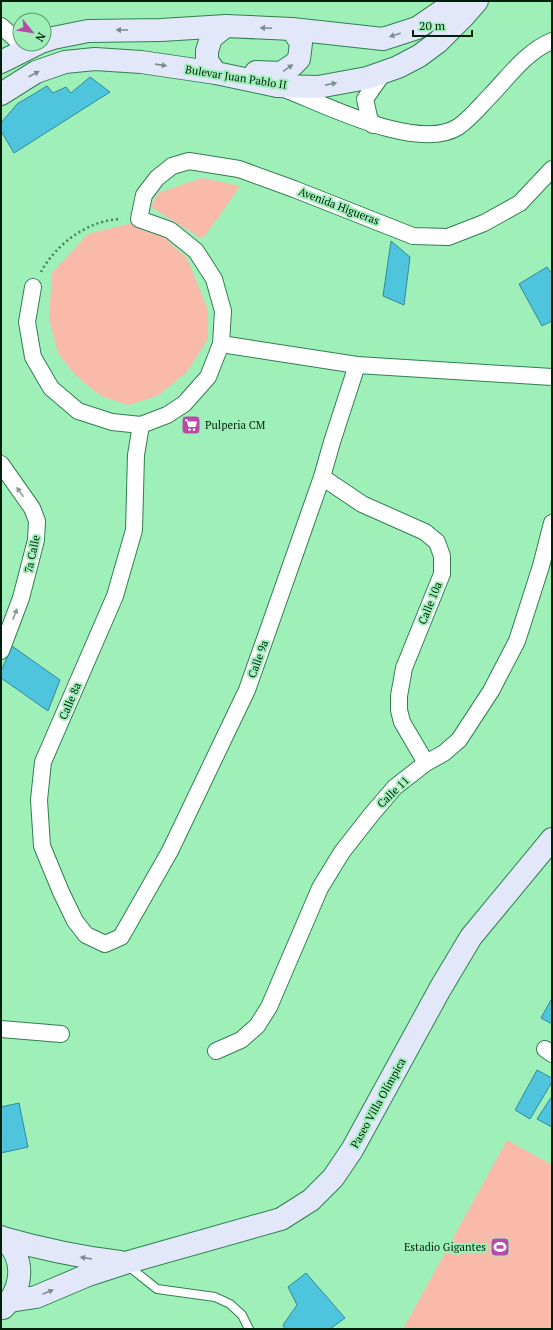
<svg xmlns="http://www.w3.org/2000/svg" width="553" height="1330" font-family="'PT Serif',serif">
<rect width="100%" height="100%" fill="#9fefb9"/>
<g fill="#fabaaa">
<path d="M202,178L240,186L220,215L202,239L151,207L158,193Z"/>
<path d="M132,223L158,232L187,258L207,308L208,339L186,373L157,396L128,405L101,396L75,375L58,353L49,319L52,273L88,234Z"/>
<path d="M507,1140L552,1165V1329H403Z"/>
</g>
<g fill="#4fc4dd" stroke="#308a9d">
<path d="M90,77L110,92L14,153L1,131V123L17,104L47,86L53,93L66,87L71,93Z"/>
<path d="M391,241L410,257L404,305L383,296Z"/>
<path d="M547,267L552,274V321L542,326L519,284Z"/>
<path d="M12,646L60,680L48,711L1,678V671Z"/>
<path d="M552,998V1024L541,1018Z"/>
<path d="M537,1070L552,1078V1082L530,1119L515,1110Z"/>
<path d="M552,1096V1127L537,1119Z"/>
<path d="M19,1103L28,1147L1,1153V1107Z"/>
<path d="M306,1273L345,1318L330,1329H285L283,1325L297,1305L288,1287Z"/>
</g>
<g fill="none" stroke-linecap="round" stroke-linejoin="round">
<g stroke="#2f8050" stroke-width="10">
<path id="service" d="M127,1265L157,1289L215,1297L230,1304L242,1315L249,1329"/>
</g>
<g stroke="#2f8050" stroke-width="18">
<g id="minor">
<path d="M1,26L20,43"/>
<path d="M287,90C328,106 418,152 458,127C471,118 480,106 491,95C509,76 527,51 552,41"/>
<path d="M373,125L369,117L365,99L384,72"/>
<path d="M33,287L27,322L33,357L51,388L78,411L112,422L141,425L167,415L184,404L208,377L221,344L223,311L214,279L196,251L170,230L139,219L144,195L157,178L172,166L189,161L239,169L294,189L413,236L448,237L484,223L520,203L552,169"/>
<path d="M221,344L357,365L552,377"/>
<path d="M141,425L136,455L134,530L115,596L43,762L39,800L42,846L61,892L75,921L86,935L105,944L121,937L170,851L247,690L322,477L332,442L357,365"/>
<path d="M1,464L32,508L37,521L36,540L21,598L1,651"/>
<path d="M322,477L362,504L425,532L437,542L442,556V574L404,668L399,696V710L402,722L426,763"/>
<path d="M1,1029L61,1034"/>
<path d="M545,1049L552,1054"/>
<path d="M216,1051L241,1040L257,1026L269,1007L320,888L342,852L371,815L395,787L426,763L444,753L459,740L491,691L517,641L541,566L552,523"/>
</g>
</g>
<g stroke="#2f8050" stroke-width="24">
<g id="secondary">
<path d="M44,41L53,38L88,31L161,30L226,26L292,29L383,39L417,28L445,9L451,1"/>
<path d="M1,62L37,44"/>
<path d="M256,72L281,73L293,65L299,59L301,43L292,29"/>
<path d="M216,73L207,61V51L211,38L226,26"/>
<path d="M1,94L36,72L65,62L95,59L141,62L216,73L277,86L318,87L367,78L398,67L419,56L438,42L463,17L477,1"/>
<path d="M1,1237C26,1255 24,1288 3,1308"/>
<path d="M3,1238C42,1249 79,1257 120,1262"/>
<path d="M10,1301L36,1297L88,1275L125,1263L281,1219L311,1200L333,1178L352,1150L440,989L471,937L552,839"/>
</g>
</g>
<path stroke="#487e5a" stroke-width="2.5" stroke-dasharray="2 3" stroke-linecap="butt" d="M41,272C56,244 88,220 121,219"/>
<use href="#service" stroke="#fff" stroke-width="8"/>
<use href="#minor" stroke="#fff" stroke-width="16"/>
<use href="#secondary" stroke="#e2e7fa" stroke-width="22"/>
</g>
<defs><path id="oneway-solid" d="M-6-.8H1V-3.2L6.5 0L1 3.2V.8H-6Z"/></defs>
<g fill="#7c8d8f">
<use href="#oneway-solid" transform="translate(266 28) rotate(-177)"/>
<use href="#oneway-solid" transform="translate(122 30) rotate(180)"/>
<use href="#oneway-solid" transform="translate(395 35) rotate(163)"/>
<use href="#oneway-solid" transform="translate(161 65) rotate(8)"/>
<use href="#oneway-solid" transform="translate(288 68) rotate(-34)"/>
<use href="#oneway-solid" transform="translate(34 74) rotate(-28)"/>
<use href="#oneway-solid" transform="translate(331 84) rotate(-11)"/>
<use href="#oneway-solid" transform="translate(86 1258) rotate(-171)"/>
<use href="#oneway-solid" transform="translate(48 1292) rotate(-23)"/>
</g>
<g fill="#8c9b92">
<use href="#oneway-solid" transform="translate(20 492) rotate(-125)"/>
<use href="#oneway-solid" transform="translate(15 614) rotate(-69)"/>
</g>
<defs>
<g id="supermarket-square" transform="scale(1)"><rect x="-9" y="-9" width="18" height="18" rx="4" fill="#b94ba8" stroke="#9fefb9"/><path d="M-6-5.5h2.5l.6 2H6L4.5 2H-2.5L-4.4-4H-6ZM-1.5 3.2a1.3 1.3 0 1 0 .1 0ZM3 3.2a1.3 1.3 0 1 0 .1 0Z" fill="#fff"/></g>
<g id="stadium-square" transform="scale(1)"><rect x="-9" y="-9" width="18" height="18" rx="4" fill="#b94ba8" stroke="#9fefb9"/><path d="M0-5a6.5 5 0 1 0 0 10a6.5 5 0 1 0 0-10ZM-3.5-1.8h7v3.6h-7Z" fill="#fff"/></g>
</defs>
<g fill-rule="evenodd">
<use href="#supermarket-square" x="191" y="425"/>
<use href="#stadium-square" x="500" y="1247"/>
</g>
<g text-anchor="middle" stroke-width="4" stroke-linejoin="round" paint-order="stroke">
<g font-size="11" fill="#00200c" stroke="#9fefb9">
<text transform="translate(236 77) rotate(9)" y="4">Bulevar Juan Pablo II</text>
<text transform="translate(339 206) rotate(21)" y="4">Avenida Higueras</text>
<text transform="translate(32 554) rotate(-78)" y="4">7a Calle</text>
<text transform="translate(430 603) rotate(-68)" y="4">Calle 10a</text>
<text transform="translate(258 659) rotate(-70)" y="4">Calle 9a</text>
<text transform="translate(70 701) rotate(-67)" y="4">Calle 8a</text>
<text transform="translate(393 792) rotate(-44)" y="4">Calle 11</text>
<text transform="translate(378 1103) rotate(-61)" y="4">Paseo Villa Olímpica</text>
</g>
<g font-size="11" fill="#00200c" stroke="#9fefb9" text-anchor="start">
<text x="205" y="429">Pulperia CM</text>
<text x="486" y="1251" text-anchor="end">Estadio Gigantes</text>
</g>
</g>
<rect width="553" height="1330" fill="none" stroke="#00200c" stroke-width="4"/>
<g transform="translate(32 32) rotate(120)"><circle r="19" fill="#9fefb9" stroke="#5f9c74"/>
<path d="M0-3L7 15L0 10L-7 15Z" fill="#b94ba8"/>
<text y="-6" font-size="11" font-weight="bold" text-anchor="middle" fill="#00200c">N</text>
</g>
<path d="M413 30v6h59v-6" fill="none" stroke="#00200c" stroke-width="2"/>
<text x="419" y="30" font-size="12" fill="#00200c" stroke="#9fefb9" stroke-width="3" paint-order="stroke">20 m</text>
</svg>
